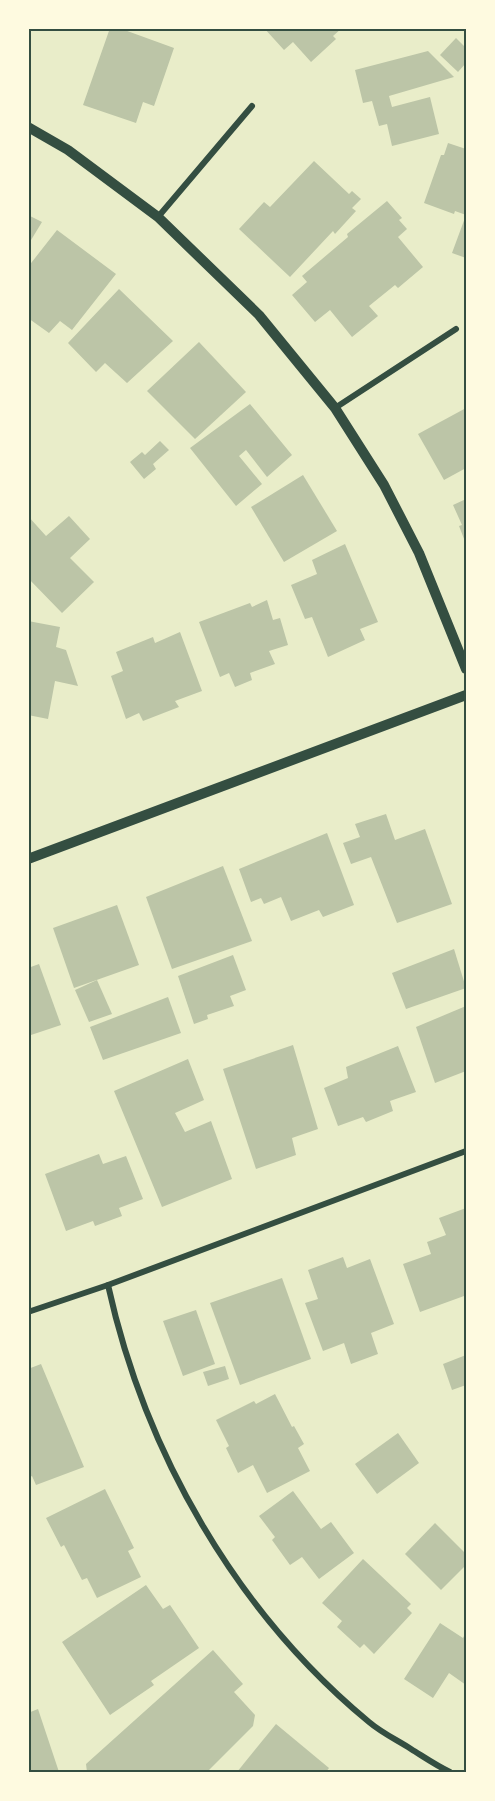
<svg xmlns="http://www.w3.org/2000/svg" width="495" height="1801" font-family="Poppins,sans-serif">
<rect width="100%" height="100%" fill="#e9edc9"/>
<g fill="#bcc5a7">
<path d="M110,28H119L174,48L154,106L143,102L136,123L83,105Z"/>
<path d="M264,28H342L333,36L336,39L311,62L293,42L284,50Z"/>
<path d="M456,38L466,48V63L458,72L440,55Z"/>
<path d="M428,51L454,77L389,96L392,107L430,97L439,134L392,146L387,124L379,126L372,101L363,103L355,70Z"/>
<path d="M448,143L466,149V258L452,253L466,215L455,211L454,214L424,203L441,155H444Z"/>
<path d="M314,161L349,194L352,191L361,199L352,208L356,211L335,234L333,231L290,277L239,229L264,202L270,207Z"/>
<path d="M387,201L402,218L399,220L407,229L398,237L423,267L398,288L395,285L369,306L378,316L352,337L330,310L315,322L292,295L307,282L302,276L348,237L347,234Z"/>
<path d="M28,215L42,222L28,245Z"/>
<path d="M57,230L116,274L72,330L60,321L49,333L28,318V267Z"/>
<path d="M119,289L173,341L127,383L105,363L96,372L68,343Z"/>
<path d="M199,342L246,392L195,439L147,391Z"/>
<path d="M250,404L292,455L267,477L246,450L239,456L262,484L236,506L190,448Z"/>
<path d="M466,408V468L444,480L418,434Z"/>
<path d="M160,441L169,450L153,464L156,469L144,479L130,462L142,452L145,455Z"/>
<path d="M303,475L337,531L284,562L251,507Z"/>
<path d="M466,499V544L459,526L462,525L453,505Z"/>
<path d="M28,516L46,536L69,516L90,539L70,558L94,582L62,613L28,578Z"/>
<path d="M345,544L378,622L360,629L365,640L328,657L312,617L305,619L291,585L317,574L312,560Z"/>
<path d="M267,600L273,620L280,618L288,645L269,651L275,664L250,673L252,680L235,687L229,673L220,677L199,622L250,603L252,607Z"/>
<path d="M28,621L60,627L56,647L66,650L78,686L55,681L48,719L28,715Z"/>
<path d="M180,632L202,691L175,701L179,707L143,721L139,713L126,719L111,676L123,671L116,652L153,637L155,643Z"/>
<path d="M386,814L395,840L425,829L452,904L397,923L371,857L351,864L343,843L360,837L355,824Z"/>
<path d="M327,833L354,905L323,917L319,910L291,921L281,897L264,904L261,898L251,902L239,869Z"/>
<path d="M223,866L252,941L172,969L146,897Z"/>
<path d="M117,905L139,965L74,988L53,928Z"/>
<path d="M454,949L466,988L406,1009L392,973Z"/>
<path d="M233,955L246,990L230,996L234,1006L207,1015L208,1019L194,1024L178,976Z"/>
<path d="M39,964L61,1025L28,1036V968Z"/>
<path d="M97,980L112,1014L89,1022L75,990Z"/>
<path d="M168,997L181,1033L103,1060L90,1027Z"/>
<path d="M466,1006V1071L435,1083L416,1027Z"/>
<path d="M293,1045L318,1129L292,1138L296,1155L256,1169L223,1069Z"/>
<path d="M398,1046L416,1092L390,1101L393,1111L366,1122L363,1117L338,1126L324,1088L348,1078L346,1067Z"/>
<path d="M188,1059L204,1100L175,1113L185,1132L211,1121L232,1179L162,1207L114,1091Z"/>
<path d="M99,1154L103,1164L126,1156L143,1199L119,1208L122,1216L95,1226L93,1221L66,1231L45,1174Z"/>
<path d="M466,1208V1302L464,1296L420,1312L403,1264L431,1254L427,1242L446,1235L439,1218Z"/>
<path d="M343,1257L347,1268L370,1259L394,1324L371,1333L378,1354L351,1364L344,1343L323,1351L305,1303L318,1299L308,1270Z"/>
<path d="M282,1278L311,1359L240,1385L210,1303Z"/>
<path d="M196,1310L215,1364L183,1376L163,1321Z"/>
<path d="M466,1355V1385L452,1390L443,1364Z"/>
<path d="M41,1364L84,1467L36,1485L32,1476L28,1478V1369Z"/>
<path d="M225,1366L229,1379L208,1386L203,1372Z"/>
<path d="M275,1394L292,1427L294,1426L304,1444L298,1448L310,1471L267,1493L253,1465L238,1473L226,1448L229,1446L216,1420L254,1401L256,1404Z"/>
<path d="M398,1433L419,1463L377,1494L355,1464Z"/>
<path d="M105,1489L134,1548L128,1551L141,1577L97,1598L87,1578L82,1580L64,1545L61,1547L46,1518Z"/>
<path d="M293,1491L321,1529L331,1522L354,1553L319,1579L302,1557L290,1565L272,1540L275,1537L259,1516Z"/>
<path d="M435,1523L466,1554V1565L441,1590L405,1554Z"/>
<path d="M363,1559L411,1604L407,1608L412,1613L374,1654L364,1644L360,1648L337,1627L342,1621L322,1603Z"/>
<path d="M146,1585L163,1609L170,1605L199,1648L151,1681L154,1685L110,1715L62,1642Z"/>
<path d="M440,1623L463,1638L466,1632V1685L449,1673L433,1698L404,1679Z"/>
<path d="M213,1650L243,1684L234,1692L255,1715L253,1726L207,1772H87L86,1764Z"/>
<path d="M38,1709L59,1772H28V1713Z"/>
<path d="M276,1724L329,1768L326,1772H237Z"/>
</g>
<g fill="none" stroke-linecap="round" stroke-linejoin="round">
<g stroke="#344e41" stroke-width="6">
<path d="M158,217L252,106"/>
<path d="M335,408L456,329"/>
<path d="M108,1285C145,1453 236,1612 369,1722C382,1733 397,1740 411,1749C424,1757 437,1766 450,1772"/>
<path d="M28,1312L108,1285L466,1151"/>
</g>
<g stroke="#344e41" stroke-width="10">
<path d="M28,127L68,150L158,217L259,315L335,408L384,485L419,553L466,669"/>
<path d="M28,859L466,695"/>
</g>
</g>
<rect width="495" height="1801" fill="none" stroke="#fefae0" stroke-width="60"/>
<rect x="30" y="30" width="435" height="1741" fill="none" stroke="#344e41" stroke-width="2"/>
</svg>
